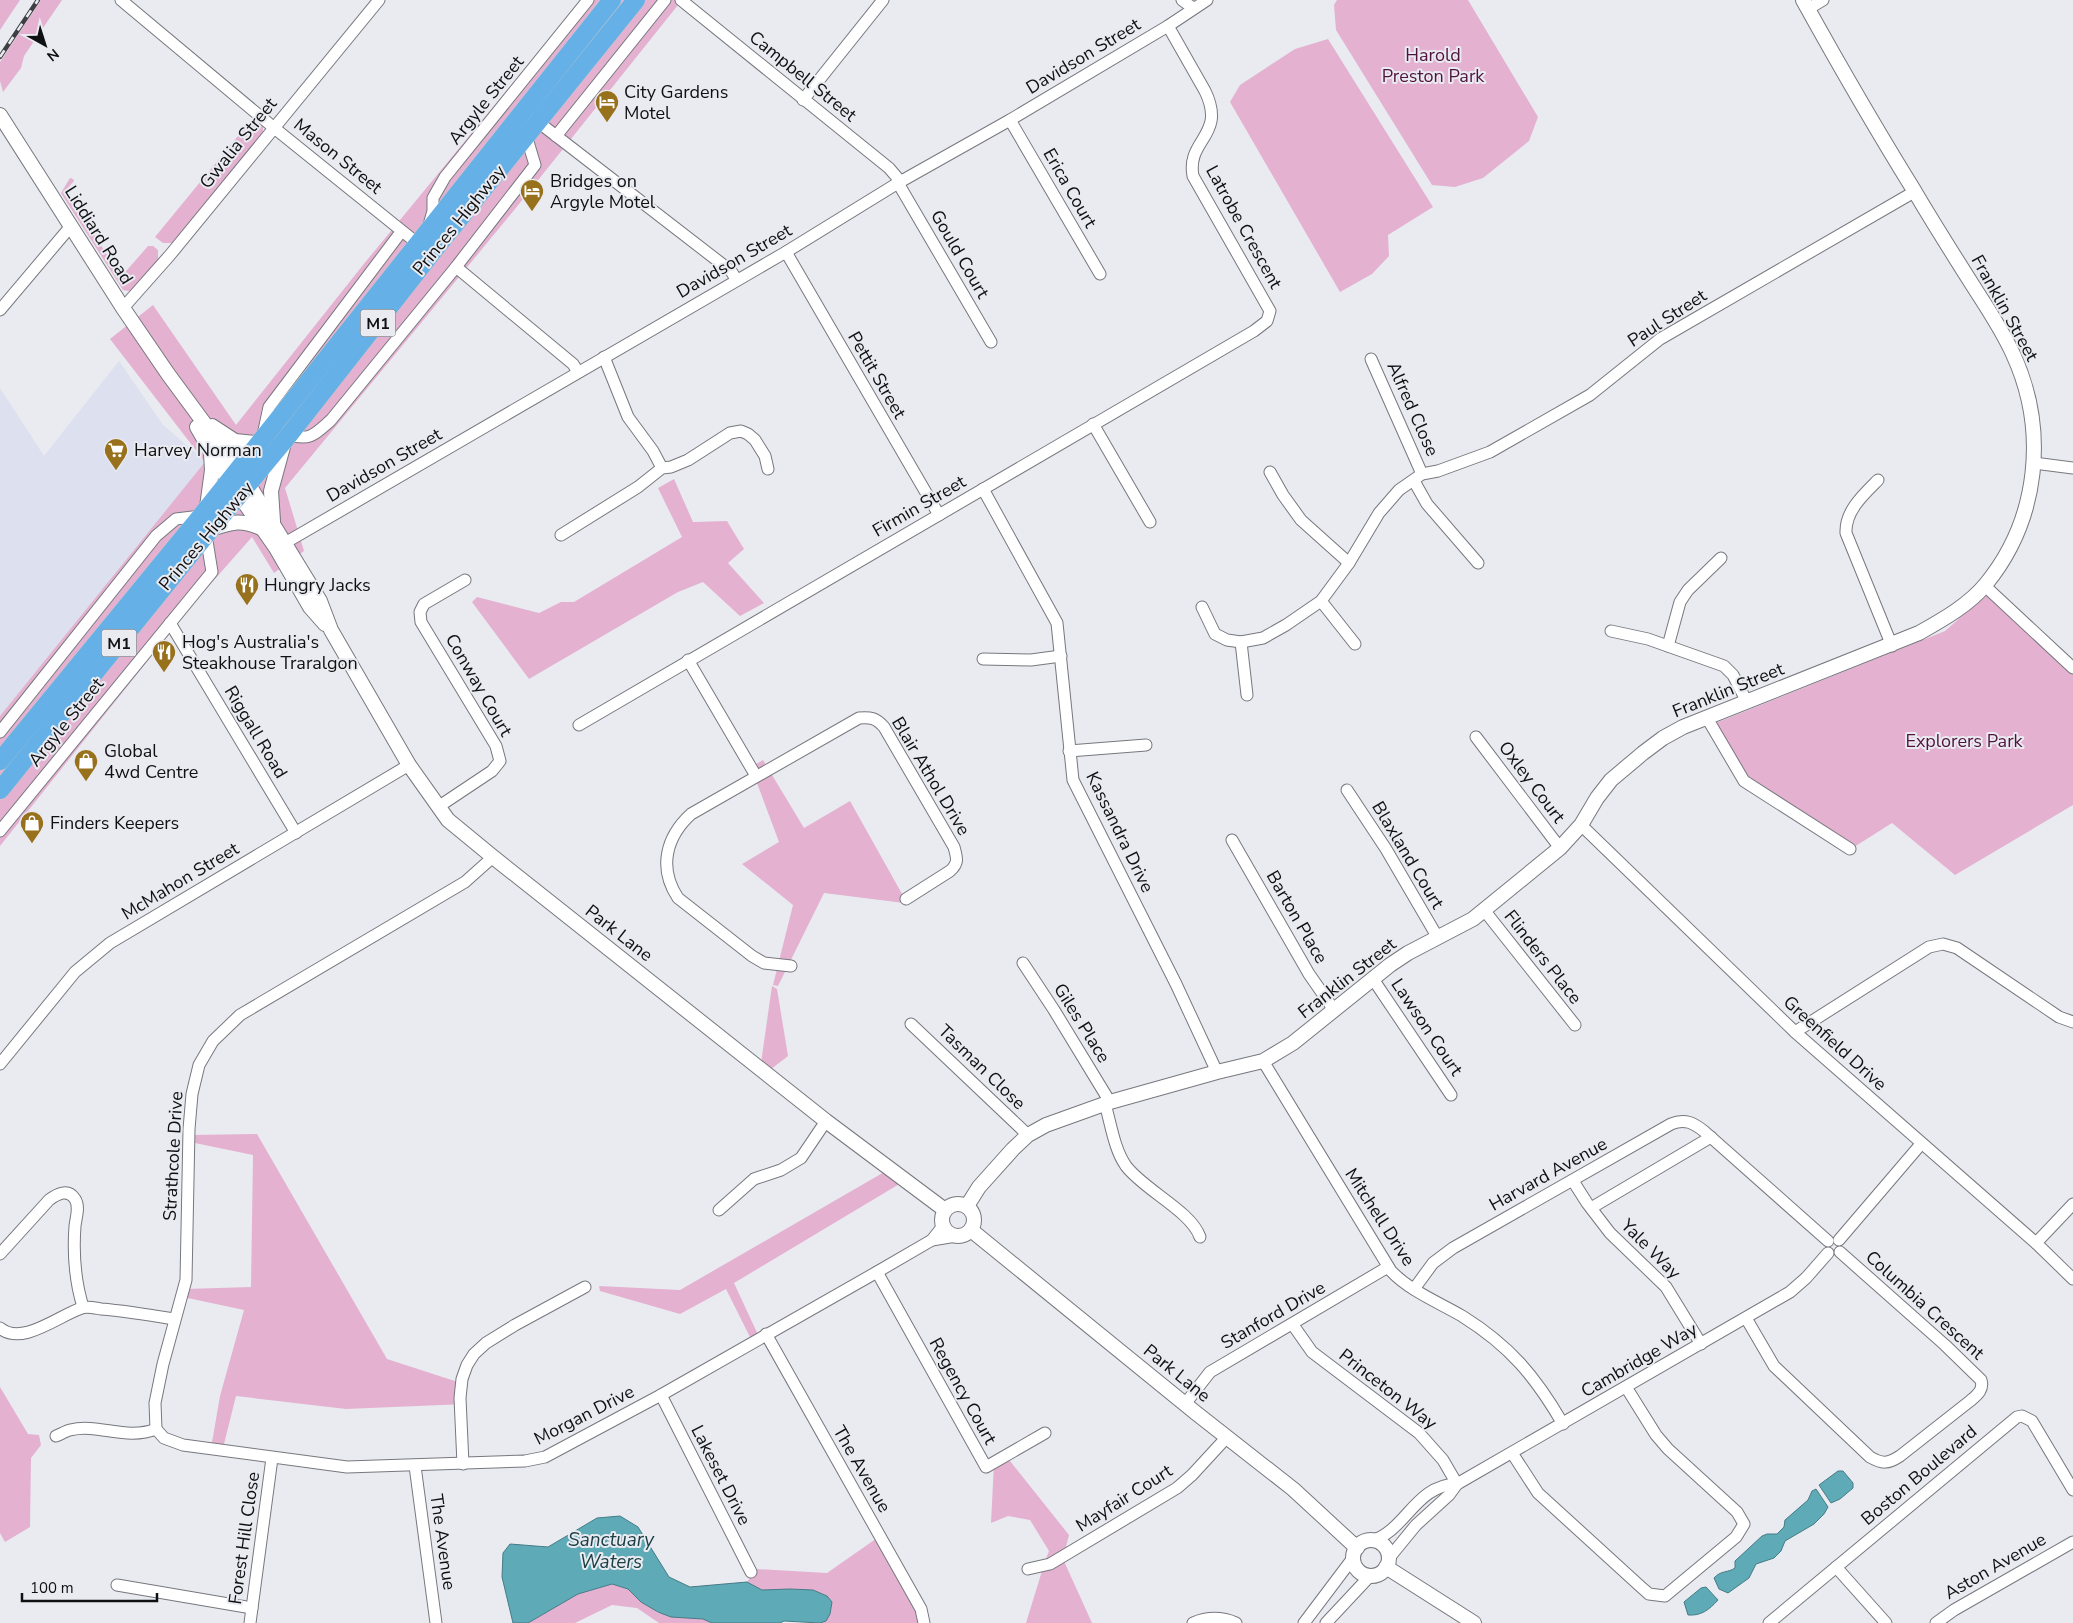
<svg xmlns="http://www.w3.org/2000/svg" width="2073" height="1623" font-family="'Nunito Sans',sans-serif">
<rect width="100%" height="100%" fill="#e9ebf1"/>
<path fill="#dde0ee" d="M119,361L163,425L206,462L0,716V388L44,456Z"/>
<g fill="#e4b1d0">
<path d="M0,0H20L0,30Z"/>
<path d="M41,0H62L24,56L21,68L3,92L0,81V62Z"/>
<path d="M581,0H682L515,209L285,488L304,551L274,573L252,537L192,605L0,846V716L205,462L110,339L153,305L236,425L363,265Z"/>
<path d="M1337,0H1468L1538,117L1529,141L1483,178L1455,187L1432,185L1336,30L1334,5Z"/>
<path d="M1328,39L1433,207L1388,235L1389,256L1372,274L1340,292L1230,102L1240,85L1295,49Z"/>
<path d="M256,114L263,126V132L172,243H163L155,237Z"/>
<path d="M70,178L73,179L74,181L66,190L121,277L148,246H153L158,250V260L134,290L129,291L123,290L61,193Z"/>
<path d="M674,479L693,522L727,521L744,549L728,563L764,603L740,616L703,582L678,592L529,679L472,602L477,597L539,613L561,602H574L682,537L658,488Z"/>
<path d="M1986,595L2073,670V805L1955,875L1892,823L1851,849L1745,780L1706,727L1945,631Z"/>
<path d="M763,760L804,828L850,801L906,901L904,903L824,893L778,986L773,985L793,905L742,864L779,842L751,767Z"/>
<path d="M772,986L777,989L788,1056L766,1073L760,1070Z"/>
<path d="M257,1134L387,1359L464,1384L465,1404L346,1409L236,1396L221,1456L210,1454L220,1396L244,1310L183,1297L185,1289L251,1287L253,1155L190,1142V1135Z"/>
<path d="M886,1171L901,1183L734,1283L760,1339L753,1343L726,1289L680,1314L600,1291L599,1286L680,1290Z"/>
<path d="M0,1387L28,1434L39,1435L41,1445L31,1458L30,1527L5,1542L0,1533Z"/>
<path d="M1006,1456L1069,1535L1063,1558L1042,1569L1049,1551L1030,1520L1008,1516L991,1523L994,1463Z"/>
<path d="M880,1536L924,1623H820L830,1613L827,1596L813,1590H762L747,1582L756,1569L827,1573Z"/>
<path d="M1063,1559L1092,1623H1026L1042,1571Z"/>
<path d="M612,1584L628,1589L658,1613L703,1619L713,1623H659L637,1608L612,1605L575,1623H528L578,1594Z"/>
</g>
<g fill="#5eaab7" stroke="#467c86">
<path d="M1838,1471H1843L1853,1483V1488L1840,1499L1831,1503L1819,1485Z"/>
<path d="M1816,1489L1828,1507L1824,1514L1814,1524L1785,1541L1781,1551L1774,1558L1756,1564L1749,1578L1728,1593L1719,1589L1714,1578C1721,1570 1728,1573 1735,1568V1561L1762,1536L1767,1534H1777L1784,1527L1785,1520L1808,1500L1812,1491Z"/>
<path d="M620,1516L638,1527L669,1577L690,1587L747,1582L762,1590L790,1589L813,1590L827,1596L832,1602L830,1614L826,1621L820,1623L784,1621L780,1623H712L703,1619L671,1617L658,1612L641,1602L628,1589L612,1584L578,1594L528,1623H513L502,1577L503,1553L510,1544L548,1547L597,1518Z"/>
<path d="M1706,1587L1718,1600C1709,1610 1701,1616 1688,1615L1684,1602L1701,1588Z"/>
</g>
<g fill="none" stroke-linecap="round" stroke-linejoin="round">
<g stroke="#77787e" stroke-width="13">
<g id="minor">
<path d="M121,0L273,127L417,243"/>
<path d="M681,0L889,168L901,182"/>
<path d="M1182,0L1193,8"/>
<path d="M1808,9L1823,0"/>
<path d="M803,100L883,0"/>
<path d="M533,118L731,271L736,279"/>
<path d="M1010,120L1100,274"/>
<path d="M556,136L665,0"/>
<path d="M898,183L991,342"/>
<path d="M429,225L433,211V198L445,177L588,0"/>
<path d="M786,252L939,515"/>
<path d="M456,267L573,364L578,372"/>
<path d="M123,308L170,255L379,0"/>
<path d="M0,310L71,226"/>
<path d="M604,357L628,417L653,451L662,468"/>
<path d="M1371,359L1422,474"/>
<path d="M1093,424L1150,522"/>
<path d="M263,435L269,407L401,232"/>
<path d="M289,435C311,441 315,434 331,420L456,267L535,165L526,135"/>
<path d="M2034,463L2073,468"/>
<path d="M1270,472L1283,495L1301,520L1349,563"/>
<path d="M1878,480C1863,495 1845,511 1846,533L1892,646"/>
<path d="M1414,481L1427,504L1478,563"/>
<path d="M983,489L1057,623L1073,780L1176,984L1217,1072"/>
<path d="M561,535L638,487L662,468L671,467L688,460L730,433L741,431L748,434L755,440L765,456L768,469"/>
<path d="M278,547L786,252L898,183L1010,120L1168,26L1207,0"/>
<path d="M1985,586L2073,668"/>
<path d="M1321,601L1355,644"/>
<path d="M1202,607L1215,634L1227,640L1241,642L1263,638L1286,625L1321,601L1349,563L1379,513L1399,490L1422,474L1438,471L1490,452L1590,395L1660,339L1914,192"/>
<path d="M170,623L296,833"/>
<path d="M1611,631L1648,639L1724,666L1733,675L1747,702"/>
<path d="M1241,642L1247,695"/>
<path d="M1668,646L1680,602L1688,590L1721,558"/>
<path d="M983,659L1031,660L1061,656"/>
<path d="M688,660L756,776"/>
<path d="M1707,718L1744,781L1850,849"/>
<path d="M579,725L1254,331L1267,321L1270,311L1193,176C1186,139 1227,136 1205,91L1168,26"/>
<path d="M0,732L156,536L176,519L201,516"/>
<path d="M1476,737L1560,848"/>
<path d="M1069,751L1146,745"/>
<path d="M1347,790L1386,849L1438,938"/>
<path d="M438,807L492,771L500,761L496,746L421,622L420,612L424,604L465,580"/>
<path d="M1581,825L1795,1032L2036,1243L2073,1279"/>
<path d="M0,831L212,572L206,535"/>
<path d="M1232,840L1309,974L1334,1010"/>
<path d="M1484,910L1575,1025"/>
<path d="M1023,963L1054,1010L1110,1102"/>
<path d="M791,966L764,963L752,956L678,898C658,868 666,837 691,814L859,718C871,717 876,718 884,727L954,847C957,858 959,863 950,871L906,899"/>
<path d="M1373,979L1451,1095"/>
<path d="M911,1024L1028,1135"/>
<path d="M1795,1032L1929,947L1943,944L1957,948L2059,1017L2073,1022"/>
<path d="M1263,1061L1391,1271C1410,1291 1438,1302 1462,1316C1510,1346 1535,1376 1563,1424"/>
<path d="M0,1064L75,972L110,943L409,765"/>
<path d="M1105,1104C1111,1124 1114,1149 1126,1166C1144,1190 1191,1211 1200,1237"/>
<path d="M1573,1181L1587,1203L1610,1233L1666,1287L1701,1344"/>
<path d="M1591,1208L1711,1137"/>
<path d="M719,1210L754,1179L781,1170L801,1158L826,1121"/>
<path d="M932,1240L956,1236"/>
<path d="M1839,1240L1921,1144"/>
<path d="M2036,1243L2073,1204"/>
<path d="M0,1254L49,1200C57,1194 68,1188 75,1199C80,1207 76,1217 75,1226C73,1253 75,1281 83,1307"/>
<path d="M877,1272L986,1467L1045,1433"/>
<path d="M1414,1289L1433,1263L1453,1248L1671,1124C1685,1118 1694,1123 1705,1132L1828,1241"/>
<path d="M1746,1318L1774,1366L1870,1457C1882,1464 1888,1464 1900,1456L1970,1401C1977,1395 1984,1390 1981,1380L1945,1345L1840,1252"/>
<path d="M1293,1325L1312,1352L1419,1433L1443,1460L1457,1484"/>
<path d="M0,1328C22,1347 61,1314 82,1308C87,1306 95,1308 101,1309C126,1311 150,1315 174,1319"/>
<path d="M766,1334L921,1609L924,1623"/>
<path d="M661,1395L751,1572"/>
<path d="M1185,1404L1210,1372L1388,1267"/>
<path d="M156,1429L164,1438L183,1445L347,1467L525,1461L545,1457L661,1395L877,1272L932,1240L943,1226"/>
<path d="M156,1429L155,1403L163,1364L186,1280L189,1129L192,1094L199,1065L213,1041L240,1015L465,882L493,857"/>
<path d="M56,1436C61,1434 66,1431 70,1430C99,1423 126,1441 156,1429"/>
<path d="M1512,1453L1538,1493L1641,1587L1649,1594L1665,1596L1736,1537L1744,1524L1737,1512L1668,1449L1656,1435L1626,1387"/>
<path d="M463,1464L460,1398L462,1379L467,1365L474,1354L486,1343L515,1325L585,1287"/>
<path d="M415,1466L436,1623"/>
<path d="M1371,1541C1406,1531 1415,1485 1457,1484"/>
<path d="M1389,1558L1416,1525L1449,1495L1457,1484L1790,1292L1806,1278L1828,1253"/>
<path d="M1836,1567L1886,1623"/>
<path d="M1028,1569L1050,1564L1177,1488L1192,1475L1227,1437"/>
<path d="M117,1585L252,1608"/>
<path d="M250,1623L272,1458"/>
<path d="M1193,1623C1207,1617 1222,1617 1236,1623"/>
<path d="M1304,1623L1353,1558"/>
<path d="M1326,1623L1370,1576"/>
<path d="M1769,1623L2017,1417L2022,1416L2032,1421L2073,1490"/>
<path d="M1936,1623L1954,1610L2073,1542"/>
</g>
</g>
<g stroke="#77787e" stroke-width="16">
<g id="tertiary">
<path d="M0,115L123,308L168,374L238,469"/>
<path d="M212,426L235,441L257,443"/>
<path d="M197,427L228,481"/>
<path d="M249,485L320,601L331,630L409,765L448,820L493,857L826,1121L945,1210"/>
<path d="M239,495L276,548L310,607L325,624"/>
<path d="M207,507L212,470L211,453"/>
<path d="M273,521L271,491L283,447"/>
<path d="M211,529C233,522 241,519 263,529"/>
<circle cx="958" cy="1220" r="16"/>
<path d="M967,1206L979,1187L1013,1149L1028,1135L1046,1125L1110,1102L1217,1072L1263,1061L1293,1043L1390,965L1408,953L1473,919L1533,870L1560,848L1581,825L1597,798L1611,780L1643,753L1663,738L1683,727L1919,633C1942,620 1969,605 1986,584C2039,519 2048,430 2013,354C2003,332 1990,312 1977,292C1956,259 1935,226 1915,192C1876,129 1839,65 1803,0"/>
<path d="M971,1230L1196,1413L1293,1489L1357,1548"/>
<circle cx="1371" cy="1558" r="18"/>
<path d="M1386,1567L1474,1623"/>
</g>
</g>
<g stroke="#c5c6c6" stroke-width="19">
<g id="trunk">
<path d="M0,761L201,516L612,0"/>
<path d="M0,790L206,535L289,435L435,249L636,0"/>
</g>
</g>
<use href="#minor" stroke="#fff" stroke-width="11"/>
<use href="#tertiary" stroke="#fff" stroke-width="14"/>
<use href="#trunk" stroke="#64b0e7" stroke-width="18"/>
<g stroke="#3e3f42" stroke-width="4.5">
<path id="rail" d="M0,57L38,0"/>
</g>
<use href="#rail" stroke="#e9ebf1" stroke-width="2.5" stroke-dasharray="8" stroke-linecap="butt"/>
</g>
<defs>
<g id="hotel-pin" transform="scale(1.25)"><path d="M0 17L-7.5 6A9.5 9.5 0 1 1 7.5 6Z" fill="#98711c" stroke="#e9ebf1"/><path d="M-6-4.5h1.5V1H6V5H4.5V3h-9V5H-6ZM-4 0a1.8 1.8 0 1 1 3.6 0ZM.5 0V-2.5h3Q6-2.5 6 0Z" fill="#fff"/></g>
<g id="supermarket-pin" transform="scale(1.25)"><path d="M0 17L-7.5 6A9.5 9.5 0 1 1 7.5 6Z" fill="#98711c" stroke="#e9ebf1"/><path d="M-6-5.5h2.5l.6 2H6L4.5 2H-2.5L-4.4-4H-6ZM-1.5 3.2a1.3 1.3 0 1 0 .1 0ZM3 3.2a1.3 1.3 0 1 0 .1 0Z" fill="#fff"/></g>
<g id="restaurant-pin" transform="scale(1.25)"><path d="M0 17L-7.5 6A9.5 9.5 0 1 1 7.5 6Z" fill="#98711c" stroke="#e9ebf1"/><path d="M-5-6h1v4h1v-4h1v4h1v-4h1v5L-1.5 .5V6h-2V.5L-5-1ZM5-6V6H3V1.5H1.5Q1.5-4 5-6Z" fill="#fff"/></g>
<g id="shop-pin" transform="scale(1.25)"><path d="M0 17L-7.5 6A9.5 9.5 0 1 1 7.5 6Z" fill="#98711c" stroke="#e9ebf1"/><path d="M-5-2.5h2.3a2.7 3.5 0 0 1 5.4 0H5L5.5 6h-11ZM-1.5-2.5h3a1.5 2.3 0 0 0-3 0Z" fill="#fff"/></g>
</defs>
<g fill-rule="evenodd">
<use href="#hotel-pin" x="607" y="102"/>
<use href="#hotel-pin" x="532" y="191"/>
<use href="#supermarket-pin" x="116" y="450"/>
<use href="#restaurant-pin" x="247" y="585"/>
<use href="#restaurant-pin" x="164" y="652"/>
<use href="#shop-pin" x="86" y="761"/>
<use href="#shop-pin" x="32" y="823"/>
</g>
<g text-anchor="middle" stroke-width="4" stroke-linejoin="round" paint-order="stroke">
<g fill="#e9ebf1" stroke="#505255" stroke-width="1">
<rect x="360.5" y="309.5" width="35" height="27" rx="4"/>
<rect x="101.5" y="629.5" width="35" height="27" rx="4"/>
</g>
<g font-size="16" font-weight="bold" fill="#0f1012">
<text x="378" y="329">M1</text>
<text x="119" y="649">M1</text>
</g>
<g font-size="18" fill="#51123e" stroke="#e9ebf1">
<text x="1433" y="61">Harold<tspan x="1433" dy="21">Preston Park</tspan></text>
<text x="1964" y="747">Explorers Park</text>
</g>
<g font-size="18" fill="#0f1012" stroke="#e9ebf1">
<text transform="translate(1083 56) rotate(-31)" y="6">Davidson Street</text>
<text transform="translate(803 76) rotate(39)" y="6">Campbell Street</text>
<text transform="translate(486 100) rotate(-51)" y="6">Argyle Street</text>
<text transform="translate(238 143) rotate(-51)" y="6">Gwalia Street</text>
<text transform="translate(338 156) rotate(39)" y="6">Mason Street</text>
<text transform="translate(1070 188) rotate(60)" y="6">Erica Court</text>
<text transform="translate(459 220) rotate(-51)" y="6">Princes Highway</text>
<text transform="translate(1244 227) rotate(61)" y="6">Latrobe Crescent</text>
<text transform="translate(99 235) rotate(58)" y="6">Liddiard Road</text>
<text transform="translate(960 254) rotate(60)" y="6">Gould Court</text>
<text transform="translate(734 261) rotate(-30)" y="6">Davidson Street</text>
<text transform="translate(2005 308) rotate(61)" y="6">Franklin Street</text>
<text transform="translate(1667 318) rotate(-33)" y="6">Paul Street</text>
<text transform="translate(877 375) rotate(60)" y="6">Pettit Street</text>
<text transform="translate(1413 409) rotate(66)" y="6">Alfred Close</text>
<text transform="translate(384 465) rotate(-30)" y="6">Davidson Street</text>
<text transform="translate(919 506) rotate(-30)" y="6">Firmin Street</text>
<text transform="translate(206 536) rotate(-50)" y="6">Princes Highway</text>
<text transform="translate(479 685) rotate(60)" y="6">Conway Court</text>
<text transform="translate(1728 690) rotate(-22)" y="6">Franklin Street</text>
<text transform="translate(66 722) rotate(-51)" y="6">Argyle Street</text>
<text transform="translate(256 732) rotate(59)" y="6">Riggall Road</text>
<text transform="translate(931 776) rotate(59)" y="6">Blair Athol Drive</text>
<text transform="translate(1532 782) rotate(53)" y="6">Oxley Court</text>
<text transform="translate(1120 832) rotate(64)" y="6">Kassandra Drive</text>
<text transform="translate(1408 855) rotate(59)" y="6">Blaxland Court</text>
<text transform="translate(180 881) rotate(-31)" y="6">McMahon Street</text>
<text transform="translate(1297 917) rotate(60)" y="6">Barton Place</text>
<text transform="translate(619 933) rotate(38)" y="6">Park Lane</text>
<text transform="translate(1543 957) rotate(52)" y="6">Flinders Place</text>
<text transform="translate(1347 978) rotate(-38)" y="6">Franklin Street</text>
<text transform="translate(1082 1023) rotate(58)" y="6">Giles Place</text>
<text transform="translate(1427 1027) rotate(56)" y="6">Lawson Court</text>
<text transform="translate(1835 1043) rotate(42)" y="6">Greenfield Drive</text>
<text transform="translate(982 1067) rotate(44)" y="6">Tasman Close</text>
<text transform="translate(173 1156) rotate(-87)" y="6">Strathcole Drive</text>
<text transform="translate(1548 1174) rotate(-29)" y="6">Harvard Avenue</text>
<text transform="translate(1380 1217) rotate(57)" y="6">Mitchell Drive</text>
<text transform="translate(1651 1249) rotate(45)" y="6">Yale Way</text>
<text transform="translate(1925 1305) rotate(42)" y="6">Columbia Crescent</text>
<text transform="translate(1273 1315) rotate(-30)" y="6">Stanford Drive</text>
<text transform="translate(1639 1360) rotate(-30)" y="6">Cambridge Way</text>
<text transform="translate(1177 1373) rotate(39)" y="6">Park Lane</text>
<text transform="translate(1388 1389) rotate(38)" y="6">Princeton Way</text>
<text transform="translate(963 1391) rotate(61)" y="6">Regency Court</text>
<text transform="translate(584 1415) rotate(-27)" y="6">Morgan Drive</text>
<text transform="translate(862 1469) rotate(60)" y="6">The Avenue</text>
<text transform="translate(721 1475) rotate(63)" y="6">Lakeset Drive</text>
<text transform="translate(1919 1475) rotate(-40)" y="6">Boston Boulevard</text>
<text transform="translate(1124 1498) rotate(-32)" y="6">Mayfair Court</text>
<text transform="translate(244 1538) rotate(-82)" y="6">Forest Hill Close</text>
<text transform="translate(443 1542) rotate(82)" y="6">The Avenue</text>
<text transform="translate(1995 1566) rotate(-30)" y="6">Aston Avenue</text>
</g>
<g font-size="18" fill="#0f1012" stroke="#e9ebf1" text-anchor="start">
<text x="624" y="98">City Gardens<tspan x="624" dy="21">Motel</tspan></text>
<text x="550" y="187">Bridges on<tspan x="550" dy="21">Argyle Motel</tspan></text>
<text x="134" y="456">Harvey Norman</text>
<text x="264" y="591">Hungry Jacks</text>
<text x="182" y="648">Hog's Australia's<tspan x="182" dy="21">Steakhouse Traralgon</tspan></text>
<text x="104" y="757">Global<tspan x="104" dy="21">4wd Centre</tspan></text>
<text x="50" y="829">Finders Keepers</text>
</g>
<g font-size="19" font-style="italic" fill="#193e44" stroke="#e9ebf1">
<text x="611" y="1546">Sanctuary<tspan x="611" dy="22">Waters</tspan></text>
</g>
</g>
<g transform="translate(45 45) rotate(141)" stroke="#e9ebf1" stroke-width="4" paint-order="stroke">
<path d="M0-4L9 19L0 12L-9 19Z" fill="#0f1012"/>
<text y="-8" font-size="14" font-weight="bold" text-anchor="middle" fill="#0f1012">N</text>
</g>
<path d="M22 1593v8h135v-8" fill="none" stroke="#0f1012" stroke-width="2.5"/>
<text x="30" y="1593" font-size="15" fill="#0f1012" stroke="#e9ebf1" stroke-width="4" paint-order="stroke">100 m</text>
</svg>
